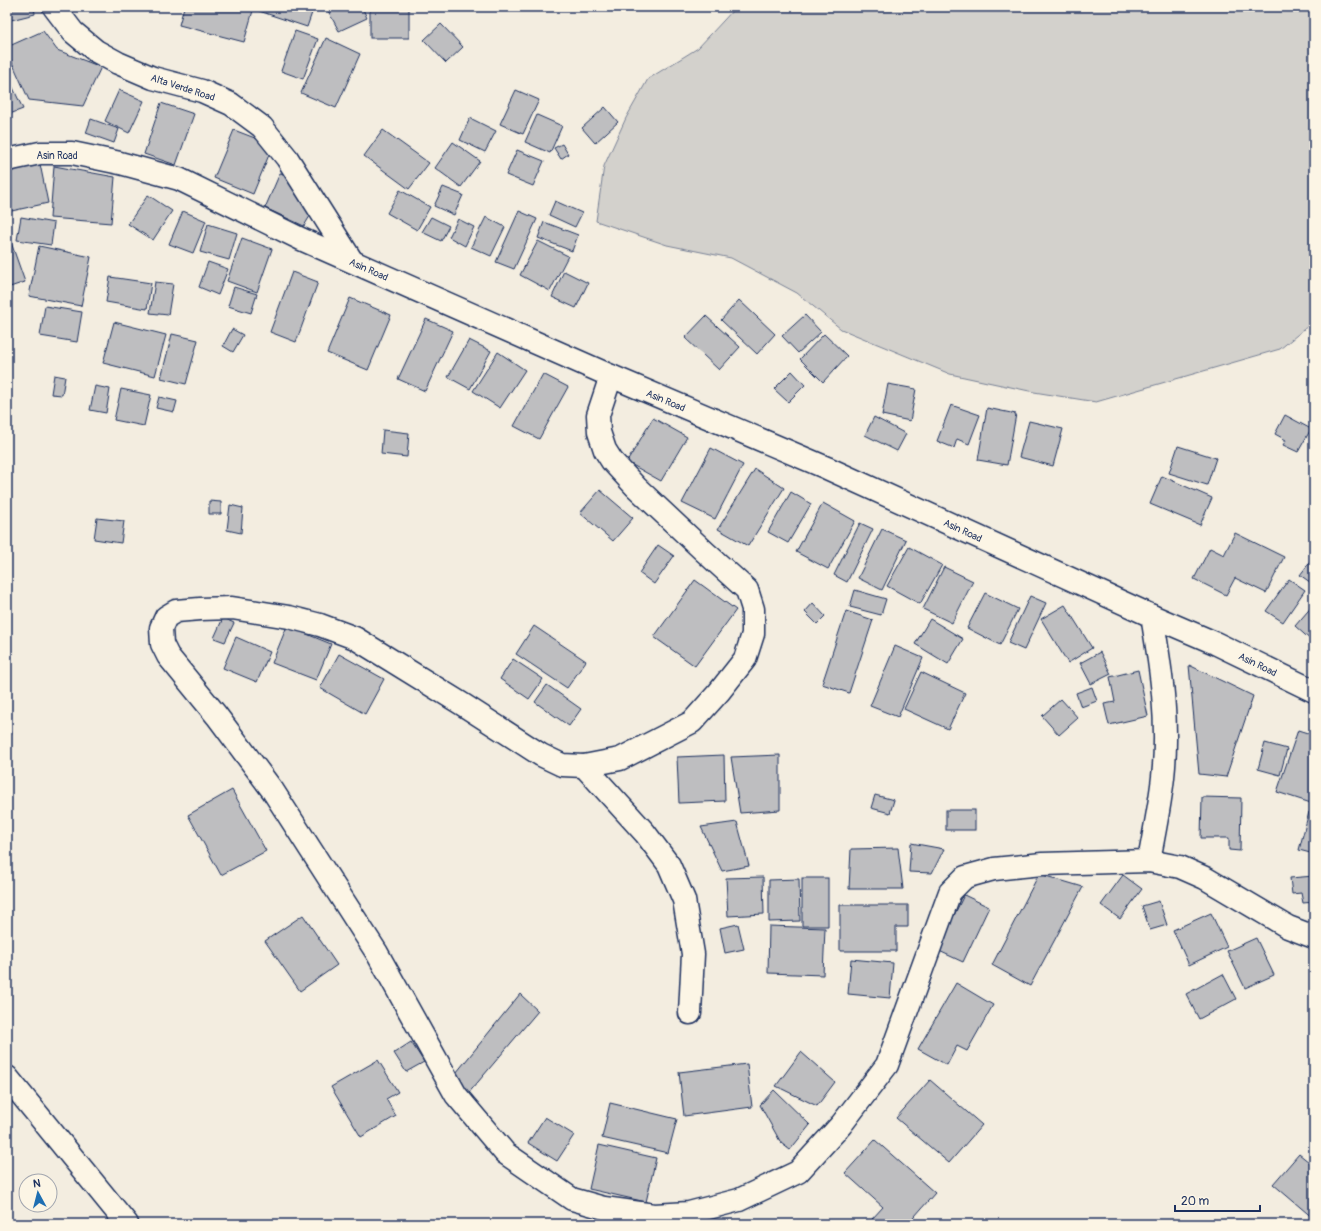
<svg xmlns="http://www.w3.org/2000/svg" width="1321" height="1231" font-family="Pangolin,sans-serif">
<rect width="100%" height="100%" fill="#f3ede0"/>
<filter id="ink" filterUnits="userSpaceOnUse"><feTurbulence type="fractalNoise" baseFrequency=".025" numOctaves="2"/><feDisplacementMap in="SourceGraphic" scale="8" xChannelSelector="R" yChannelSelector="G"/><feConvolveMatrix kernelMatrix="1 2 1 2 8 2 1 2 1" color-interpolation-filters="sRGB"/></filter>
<g filter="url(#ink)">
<path fill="#d3d1cc" stroke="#778095" d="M736,7H1314V321L1280,349L1096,402L1034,392L950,374L841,329L797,293L731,258L667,245L596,221L604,166L626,118L648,79L698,48Z"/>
<g fill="#bebec0" stroke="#1b2f5e">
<path d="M7,7H34L35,14L7,21Z"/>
<path d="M184,7H254L244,42L179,25Z"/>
<path d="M260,7H314L307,27L259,11Z"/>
<path d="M326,7H362L367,18L339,31Z"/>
<rect x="370" y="7" width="39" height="31"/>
<path d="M441,24L463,47L446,63L424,40Z"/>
<path d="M43,31L57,50L101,67L83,106L29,100L7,51V47Z"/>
<path d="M295,31L318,39L303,79L281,71Z"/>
<path d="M326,38L360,54L336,108L301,93Z"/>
<path d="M7,75L23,109L7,115Z"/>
<path d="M119,90L144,101L129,133L105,121Z"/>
<path d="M516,90L539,100L523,134L500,124Z"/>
<path d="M161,103L194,114L176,165L144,154Z"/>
<path d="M605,107L618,122L595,143L582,128Z"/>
<path d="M537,115L562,126L550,153L525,142Z"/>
<path d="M470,118L496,131L485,152L460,140Z"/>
<path d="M91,119L119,129L114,143L86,133Z"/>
<path d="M234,130L273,145L253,194L214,178Z"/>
<path d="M383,130L429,163L409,189L364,156Z"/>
<path d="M453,142L480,161L461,187L435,168Z"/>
<path d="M562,144L568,154L561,159L554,148Z"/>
<path d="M517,150L544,161L533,186L506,175Z"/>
<path d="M40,164L48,203L7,212V171Z"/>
<path d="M54,166L115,177L111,223L50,218Z"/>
<path d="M280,173L290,175L313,211L304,226L265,208Z"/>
<path d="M443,187L463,195L454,215L434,206Z"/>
<path d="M400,190L430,207L417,230L387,213Z"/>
<path d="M148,195L172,211L153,240L128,224Z"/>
<path d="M555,201L582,213L575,227L549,215Z"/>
<path d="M183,211L206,221L193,253L169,244Z"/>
<path d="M519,211L537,219L514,269L496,262Z"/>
<path d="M21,217L54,223L51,245L17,240Z"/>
<path d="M431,217L449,226L441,241L422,232Z"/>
<path d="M486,217L505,227L491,256L471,247Z"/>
<path d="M458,219L474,227L465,246L449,237Z"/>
<path d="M544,222L578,235L572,251L538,238Z"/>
<path d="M208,224L237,233L229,260L200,252Z"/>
<path d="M7,231L25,282L7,288Z"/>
<path d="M242,238L272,249L257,292L227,281Z"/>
<path d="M538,241L568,256L550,291L520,275Z"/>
<path d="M39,246L91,257L81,306L29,296Z"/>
<path d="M208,262L228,269L218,295L199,287Z"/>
<path d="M564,271L588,283L576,308L552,297Z"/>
<path d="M292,272L318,282L296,342L270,332Z"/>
<path d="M110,277L151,283L147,309L106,302Z"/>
<path d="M155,282L173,284L168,315L150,313Z"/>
<path d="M234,287L257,294L251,313L228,306Z"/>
<path d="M350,298L391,315L368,370L327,353Z"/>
<path d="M739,300L775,334L757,354L721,320Z"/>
<path d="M45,306L82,312L77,342L40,336Z"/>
<path d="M805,315L821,332L798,353L782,336Z"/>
<path d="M706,316L740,347L719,370L685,338Z"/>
<path d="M426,319L453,331L425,391L398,379Z"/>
<path d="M114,322L166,335L155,376L103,363Z"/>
<path d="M232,329L243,335L233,352L223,346Z"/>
<path d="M172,334L198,340L186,384L161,378Z"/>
<path d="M824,334L847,356L823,382L800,359Z"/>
<path d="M469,340L491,351L470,389L448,377Z"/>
<path d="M498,352L525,370L500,408L473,391Z"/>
<path d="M792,371L805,385L788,402L774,389Z"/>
<path d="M543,374L568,387L539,439L514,426Z"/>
<path d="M54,375L65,377L62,395L51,394Z"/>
<path d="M888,384L916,389L910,421L882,415Z"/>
<path d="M95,386L110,389L106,413L90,410Z"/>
<path d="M121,389L151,395L144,426L114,420Z"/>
<path d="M7,391L11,418H7Z"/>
<path d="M159,397L177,401L174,412L156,408Z"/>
<path d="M951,405L980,415L969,444L957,439L954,448L937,441Z"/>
<path d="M987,408L1016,414L1007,465L978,460Z"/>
<path d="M1285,415L1311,429L1298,452L1283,445L1286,440L1275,434Z"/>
<path d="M874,417L906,434L897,451L865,435Z"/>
<path d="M653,418L687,437L661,481L627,462Z"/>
<path d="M1029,421L1063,429L1053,466L1019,457Z"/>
<path d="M383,430L409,433L407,457L381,454Z"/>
<path d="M1178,446L1216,458L1207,485L1169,473Z"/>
<path d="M711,448L743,465L715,519L682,503Z"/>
<path d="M755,469L784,488L748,546L718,529Z"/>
<path d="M1162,476L1212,498L1200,525L1150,504Z"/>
<path d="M600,490L633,518L613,541L580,513Z"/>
<path d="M791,492L811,504L788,543L768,532Z"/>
<path d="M209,501L221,502V514H209Z"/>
<path d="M823,503L855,521L828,569L796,552Z"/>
<path d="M230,505L243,508L241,533L227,530Z"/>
<path d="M97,518L124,521L121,543L94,539Z"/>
<path d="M860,523L873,529L847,582L834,575Z"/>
<path d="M882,529L906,540L882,590L858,578Z"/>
<path d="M1235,533L1284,557L1266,593L1235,578L1226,595L1194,579L1210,548L1224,555Z"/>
<path d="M658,545L674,556L654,584L639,573Z"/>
<path d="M909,547L942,565L920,604L887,586Z"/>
<path d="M1310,562L1314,565V585L1300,575Z"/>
<path d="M944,567L973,581L952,623L923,609Z"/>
<path d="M1289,579L1305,590L1283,622L1266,611Z"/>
<path d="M695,580L736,610L695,666L654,637Z"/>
<path d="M855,590L886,599L881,615L850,607Z"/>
<path d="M985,593L1018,609L1000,645L967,628Z"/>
<path d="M1030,596L1046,603L1024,650L1008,643Z"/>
<path d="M813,603L825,616L817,624L805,612Z"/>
<path d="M1314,604V641L1313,642L1295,626Z"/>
<path d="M1065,605L1092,648L1068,663L1041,619Z"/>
<path d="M846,611L873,620L849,693L822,684Z"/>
<path d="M223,618L234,623L225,642L214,638Z"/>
<path d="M930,619L963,639L948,664L915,644Z"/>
<path d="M287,626L331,644L316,680L272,663Z"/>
<path d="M534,626L586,661L567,688L516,654Z"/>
<path d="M236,637L270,652L257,682L223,668Z"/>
<path d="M895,646L923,658L898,717L870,706Z"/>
<path d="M1100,652L1111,674L1091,684L1080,663Z"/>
<path d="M339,654L384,679L365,714L320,688Z"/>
<path d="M513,659L543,679L529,699L500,679Z"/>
<path d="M1189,665L1253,696L1226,777L1199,774Z"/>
<path d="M1138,670L1148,716L1109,725L1104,704L1115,702L1110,677Z"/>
<path d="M921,672L965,693L948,729L904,709Z"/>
<path d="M547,685L581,709L569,726L535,702Z"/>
<path d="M1092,687L1097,701L1081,707L1076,693Z"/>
<path d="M1061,699L1078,718L1059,735L1042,716Z"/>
<path d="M7,727L12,734L7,738Z"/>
<path d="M1298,730L1314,735V804L1277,792Z"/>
<path d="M1265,743L1287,749L1280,775L1258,769Z"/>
<path d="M724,755L725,801L679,803L677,757Z"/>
<path d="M780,755V810L740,813L731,757Z"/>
<path d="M232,790L266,851L221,875L188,815Z"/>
<path d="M875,795L894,800L890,813L871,808Z"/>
<path d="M1202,797L1241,798L1240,851L1229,850V838H1201Z"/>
<rect x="946" y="810" width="29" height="20"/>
<path d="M1309,812L1314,813V854L1299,850Z"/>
<path d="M737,822L749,866L722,871L701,827Z"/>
<path d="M911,843L944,849L932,873L909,872Z"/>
<path d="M898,848L903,889H849L851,849Z"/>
<path d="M1039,874L1083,887L1030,986L992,965Z"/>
<path d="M1123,875L1142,889L1120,919L1101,905Z"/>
<path d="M1314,876V902L1303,903L1301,893L1292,894L1290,878Z"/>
<path d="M763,877L764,914L728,916L726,878Z"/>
<rect x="802" y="878" width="26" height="48"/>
<path d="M799,879L800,921L769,922V880Z"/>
<path d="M964,895L989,907L963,962L937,950Z"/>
<path d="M1159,901L1167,925L1150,930L1142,906Z"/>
<path d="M840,905H908V927H896V951H840Z"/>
<path d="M1211,913L1227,947L1189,965L1173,930Z"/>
<path d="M303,915L337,965L300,991L265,941Z"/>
<path d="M738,924L744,949L725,953L720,928Z"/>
<path d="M769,926L825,928L823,975L768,973Z"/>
<path d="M1256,938L1274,975L1245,988L1227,951Z"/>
<path d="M851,959L893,963L890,998L848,994Z"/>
<path d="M1223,974L1236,999L1199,1019L1186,994Z"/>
<path d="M956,983L993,1005L967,1051L957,1046L947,1065L918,1049Z"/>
<path d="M520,994L538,1011L467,1095L452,1078Z"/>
<path d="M411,1042L424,1062L406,1072L394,1053Z"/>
<path d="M801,1052L835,1082L817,1106L776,1086Z"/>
<path d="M378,1060L398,1092L386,1099L396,1116L361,1137L331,1087Z"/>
<path d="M747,1064L752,1107L684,1116L679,1072Z"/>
<path d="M930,1080L982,1125L949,1163L896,1118Z"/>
<path d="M774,1090L810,1125L790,1150L781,1143L760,1105Z"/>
<path d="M610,1103L677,1119L668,1153L602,1138Z"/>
<path d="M545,1117L574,1135L557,1161L528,1143Z"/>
<path d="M875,1140L935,1193L908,1224H878L872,1219L883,1207L845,1173Z"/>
<path d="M599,1145L656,1158L646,1202L589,1189Z"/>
<path d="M1299,1154L1314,1166V1219L1273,1184Z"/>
<path d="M818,1221V1224H785Z"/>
</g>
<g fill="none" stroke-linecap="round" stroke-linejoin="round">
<g stroke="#1b2f5e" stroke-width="25">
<g id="minor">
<path d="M54,7L73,32L96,51L118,63L153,78L202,91L231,104L262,127L287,158L352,261"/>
<path d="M611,376L598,415L599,432L605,450L612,461L636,487L704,551L747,590L753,609V634L745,659L719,692L692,722L620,759L584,766L562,765L541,755L462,704L355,638L320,625L289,617L232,608L200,609L176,611L166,617L161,628L162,644L168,656L217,716L273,791L377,953L456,1095L505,1153L572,1199L604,1208L654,1215L689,1213L739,1200L798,1172L841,1125L887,1065L950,892L965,877L994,869L1042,864L1149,861L1180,867L1205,878L1288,927L1314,937"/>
<path d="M584,766L645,833L669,865L684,900L693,954L690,1013"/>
<path d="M1149,861C1154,833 1160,805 1163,777C1169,722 1161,669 1152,616"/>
<path d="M7,1077L127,1224"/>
</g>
</g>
<g stroke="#1b2f5e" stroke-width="25">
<path id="major" d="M7,160L40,153H72L120,163L179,179L301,239L611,376L827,468L1152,616L1215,643L1314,691"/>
</g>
<use href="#minor" stroke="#fcf5e5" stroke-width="22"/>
<use href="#major" stroke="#fcf5e5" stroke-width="22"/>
</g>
</g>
<g text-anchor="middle" stroke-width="3" stroke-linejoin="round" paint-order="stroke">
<g font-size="10" fill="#1b2f5e" stroke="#fcf5e5">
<text transform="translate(183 87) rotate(18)" y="4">Alta Verde Road</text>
<text x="57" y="159">Asin Road</text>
<text transform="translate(369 269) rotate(24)" y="4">Asin Road</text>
<text transform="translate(666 400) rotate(23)" y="4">Asin Road</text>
<text transform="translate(963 530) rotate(25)" y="4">Asin Road</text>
<text transform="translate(1258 664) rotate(26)" y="4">Asin Road</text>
</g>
</g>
<rect width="1321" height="1231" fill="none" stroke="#fcf5e5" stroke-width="24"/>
<rect x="12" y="12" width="1297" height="1207" fill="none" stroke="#1b2f5e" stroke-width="1.5" filter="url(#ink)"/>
<g transform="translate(38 1193) rotate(353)"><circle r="19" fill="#fcf5e5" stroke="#a2a6af"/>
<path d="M0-3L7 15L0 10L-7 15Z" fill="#1f6fb2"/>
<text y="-6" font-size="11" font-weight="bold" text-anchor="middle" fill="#1b2f5e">N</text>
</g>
<path d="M1175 1205v6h85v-6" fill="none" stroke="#1b2f5e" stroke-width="2"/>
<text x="1181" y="1205" font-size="12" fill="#1b2f5e" stroke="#fcf5e5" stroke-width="3" paint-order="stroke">20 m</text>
</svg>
